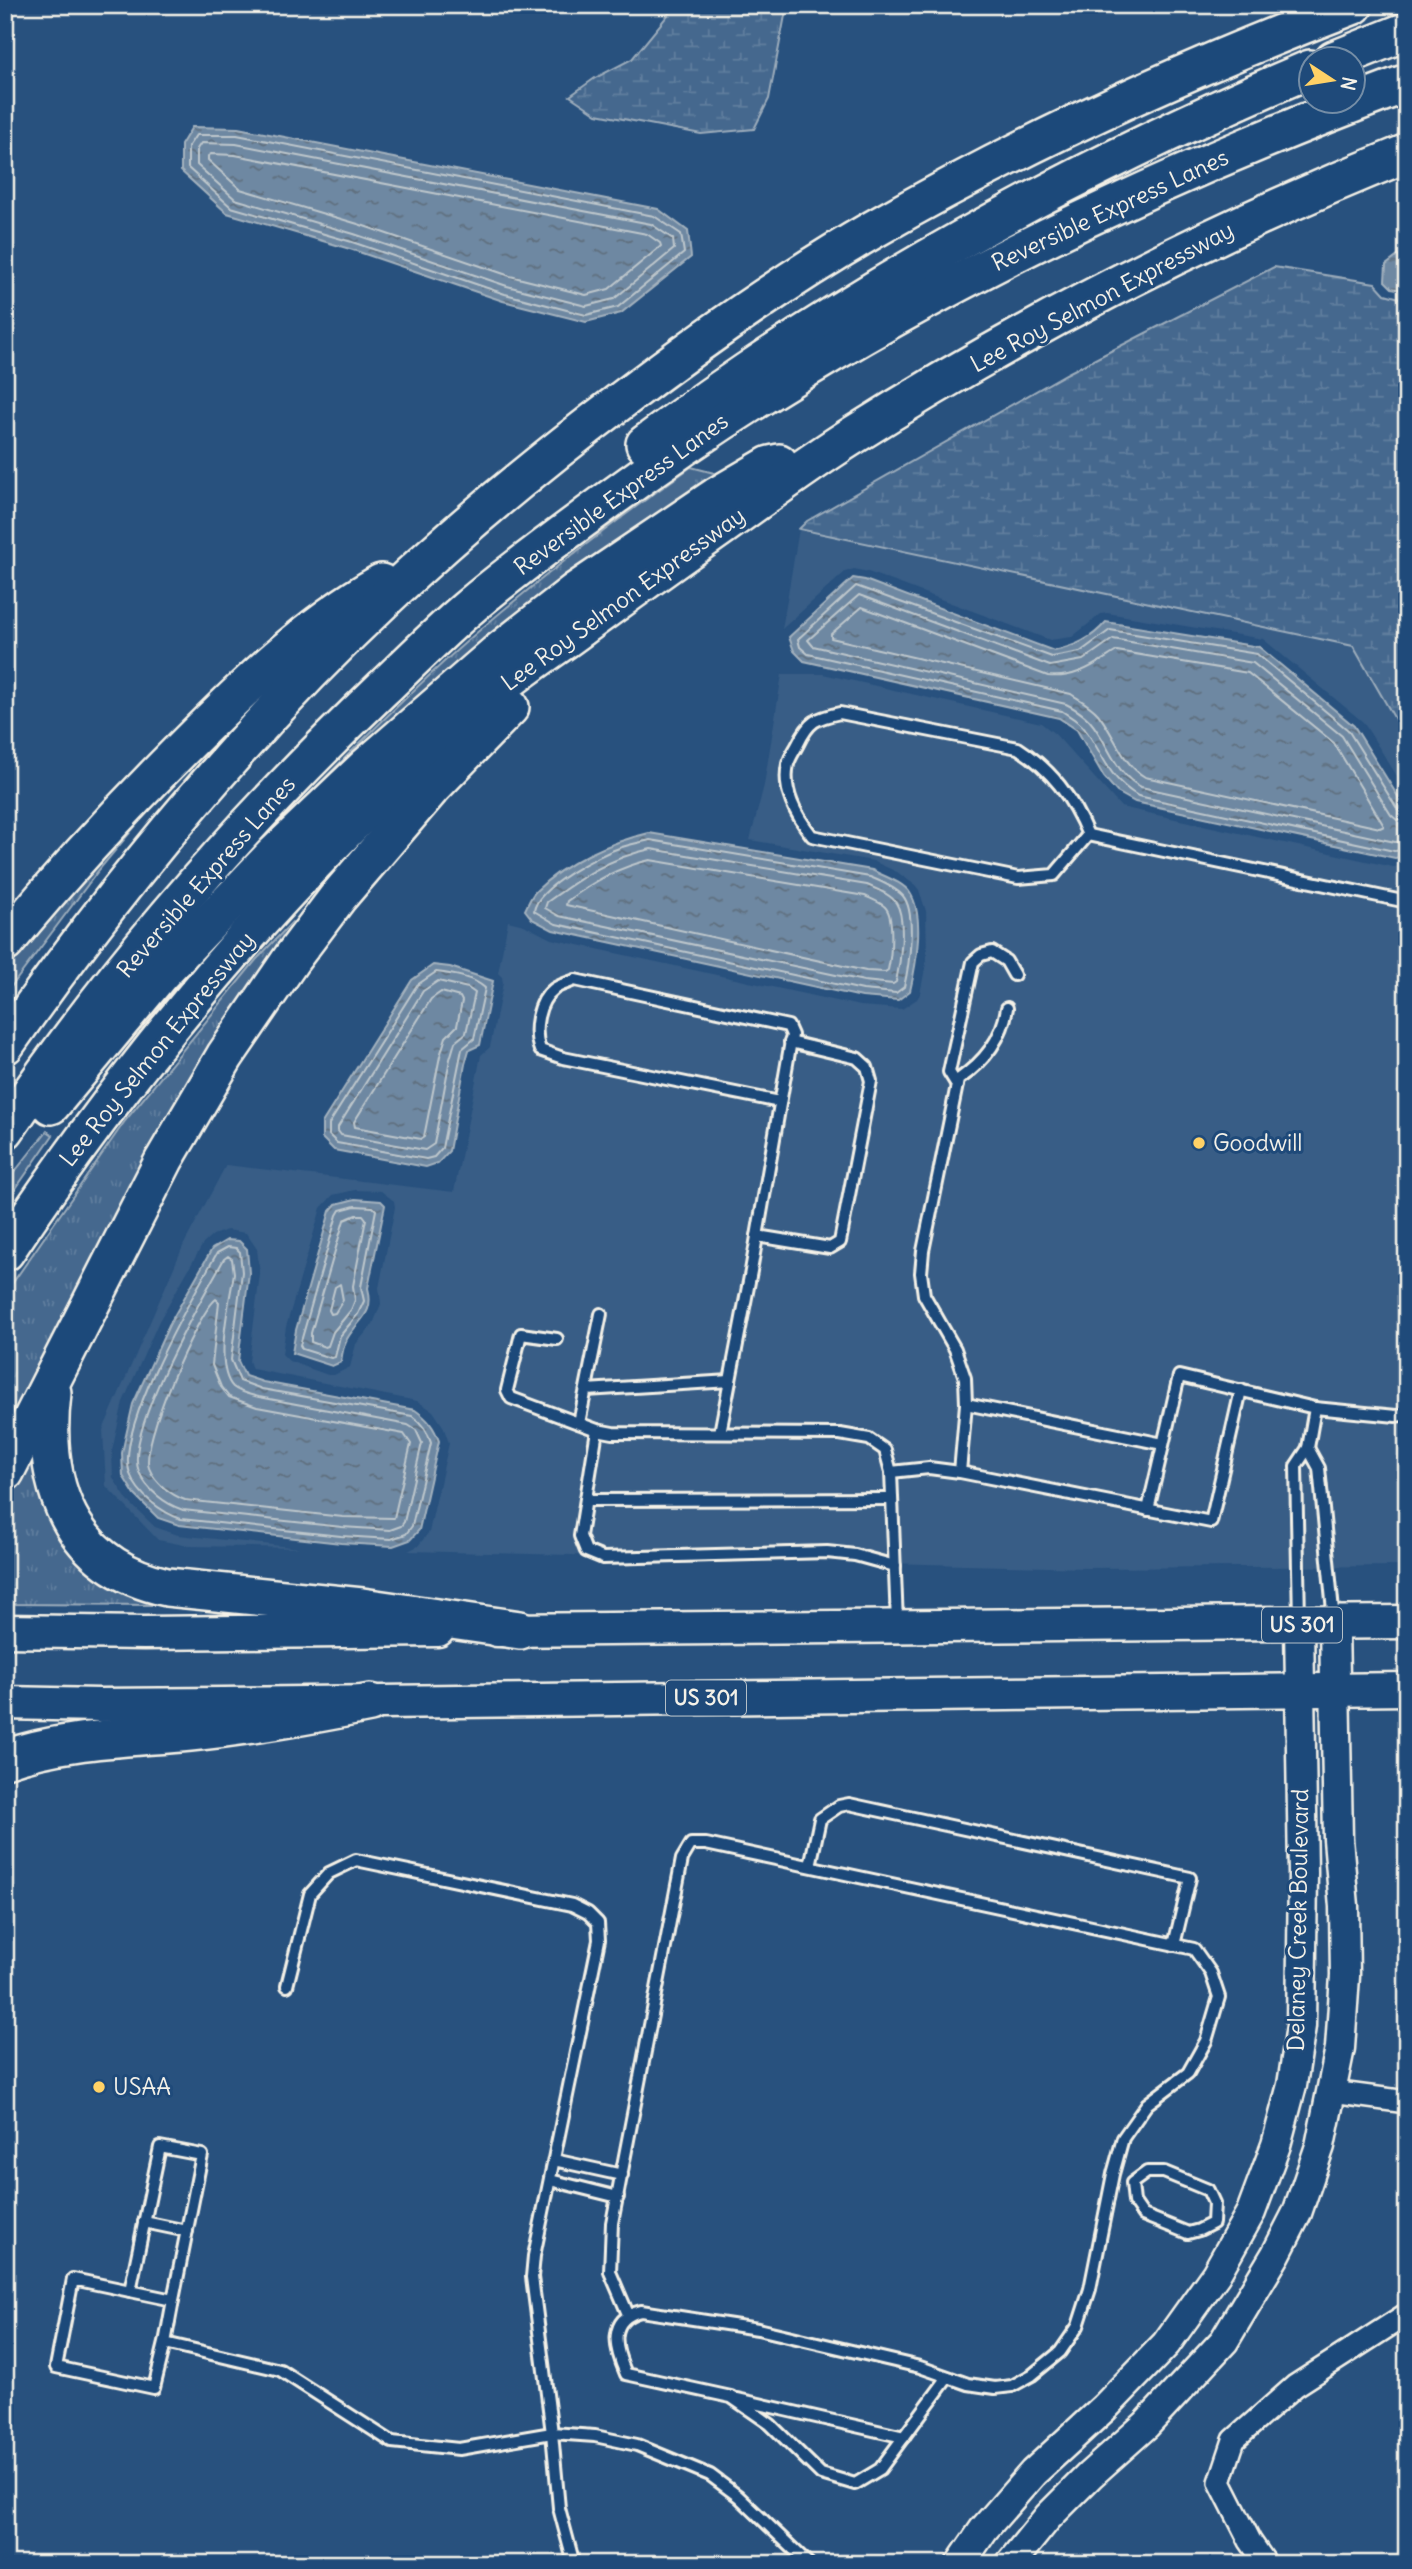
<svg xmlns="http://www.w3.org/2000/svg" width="1412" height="2569" font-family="Delius,sans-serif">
<defs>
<pattern id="grass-tufts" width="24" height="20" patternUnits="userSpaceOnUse" patternTransform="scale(1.75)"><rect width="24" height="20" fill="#45688e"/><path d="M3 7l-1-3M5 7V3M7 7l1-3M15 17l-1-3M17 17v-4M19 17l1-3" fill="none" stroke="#607e9e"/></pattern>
<pattern id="wetland-marsh" width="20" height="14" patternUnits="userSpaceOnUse" patternTransform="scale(1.75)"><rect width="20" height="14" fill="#45688e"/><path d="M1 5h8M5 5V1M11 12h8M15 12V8" fill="none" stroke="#607e9e"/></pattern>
<pattern id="water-ripples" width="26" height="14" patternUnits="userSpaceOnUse" patternTransform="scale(1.75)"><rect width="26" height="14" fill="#6e88a2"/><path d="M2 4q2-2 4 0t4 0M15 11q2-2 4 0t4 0" fill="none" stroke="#5f6e7d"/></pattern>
</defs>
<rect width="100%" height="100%" fill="#28517e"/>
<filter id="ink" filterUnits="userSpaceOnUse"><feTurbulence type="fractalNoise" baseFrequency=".0143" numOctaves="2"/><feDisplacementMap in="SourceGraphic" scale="14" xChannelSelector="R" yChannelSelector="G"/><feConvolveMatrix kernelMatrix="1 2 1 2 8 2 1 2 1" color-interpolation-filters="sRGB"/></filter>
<g filter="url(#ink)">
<g fill="#375d86" fill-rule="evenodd">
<path d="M799,529L1353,646L1407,740V792L1363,722L1263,639L1107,613L1101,614L1072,637L1050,640L868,572L854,569L845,572L782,629Z"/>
<path d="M782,674H823L1041,723L1055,734L1121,807L1393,867L1407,865V1566L1087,1568L408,1551L418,1546L429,1532L449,1443L443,1426L433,1411L417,1401L252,1369L249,1361L260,1274L257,1249L246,1233L227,1230L213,1235L203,1244L159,1321L123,1402L112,1451L113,1478L128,1501L155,1527L178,1535L301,1548L189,1546L158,1540L106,1486L103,1430L184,1244L226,1165L454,1192L481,1055L490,1047L503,983L502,977L498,973L508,921L524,925L551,939L860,1006L902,1009L917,999L920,994L927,958L926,911L919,890L915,885L897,872L873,861L750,840L764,785ZM355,1190L381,1191L394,1201L395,1207L379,1288L381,1304L373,1324L356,1344L350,1367L334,1375H328L289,1361L282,1354L286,1327L321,1208L333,1195Z"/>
</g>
<g fill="url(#grass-tufts)" stroke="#9cacbb" stroke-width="2">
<path d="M691,467L718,474L317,793L312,791C360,743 407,695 457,650C531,584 611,524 691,467Z"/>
<path d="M176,777L98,871L5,995V954Z"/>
<path d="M292,922L302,930L5,1446V1294L125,1121L256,960Z"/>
<path d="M47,1131L53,1135L5,1204V1184Z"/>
<path d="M29,1440L42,1473L164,1593L162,1605L5,1604V1488Z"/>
</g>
<g fill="url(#wetland-marsh)" stroke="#9cacbb" stroke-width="2">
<path d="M672,5H787L769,99L754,129L701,134L597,114L570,96L595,78L632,59L668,15Z"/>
<path d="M1274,267L1375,283L1385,294L1407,300V740L1353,646L799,529L807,521L1066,374Z"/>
</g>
<g fill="url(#water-ripples)" stroke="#a4b2be" stroke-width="2">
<path d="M192,127L238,128L658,209L688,231L691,257L621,313L586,322L503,301L350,249L227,213L181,171V145Z"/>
<path d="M1407,249V291L1392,288L1385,281L1386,265Z"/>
<path d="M853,578L865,580L1054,651C1076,646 1091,639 1106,622L1259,647L1354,726L1407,811V856L1395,858L1135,802L1117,792L1104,777L1077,730L1059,718L804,661L794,651L789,637Z"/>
<path d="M649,833L872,870C883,876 903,882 910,893C925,916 916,966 910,991L898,1000L862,997L553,930L532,919L525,910C528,904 531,896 536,891C565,862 610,842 649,833Z"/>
<path d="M433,965L450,967L493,981L480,1045L469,1050L465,1064L449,1151L438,1163L426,1167L334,1150L322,1138V1123L412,980Z"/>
<path d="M355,1199L381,1201L385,1205L368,1288C375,1315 358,1319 347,1339C343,1346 342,1355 341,1362L332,1366L292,1353L296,1330L330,1211L336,1204Z"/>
<path d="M227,1240L239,1241L247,1249L249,1273L238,1361L245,1376L263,1382L415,1410C428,1419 434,1427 439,1441L419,1530L410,1540L393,1546L341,1543L179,1525L158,1518L135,1495L123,1476L122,1453L133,1404L169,1325L212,1249Z"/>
</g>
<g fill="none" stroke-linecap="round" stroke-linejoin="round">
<g stroke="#bec7cc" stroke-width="2">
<path d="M196,135H237L654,216L681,234L684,253L618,307L586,315L505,294L352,242L231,207L188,168V147Z"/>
<path d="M201,143L236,144L651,224L673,239L674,249L614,299L586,306L507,286L354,234L235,199L197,165V149Z"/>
<path d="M211,154L235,155L647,234L660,243L661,246L609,289L586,295L510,276L358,224L240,189L208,160V156Z"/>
<path d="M862,607L1048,676C1076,679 1095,664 1117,651L1248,673L1334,743L1384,826L1380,828L1145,777C1121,763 1115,735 1098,714C1091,706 1080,700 1071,694L831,638V634Z"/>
<path d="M1407,813L1398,810L1348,730L1257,654L1110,630L1080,652L1052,657L856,586L798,639L800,647L808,654L1062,711C1069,716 1079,721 1084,728C1104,754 1107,778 1138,796L1394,851L1407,850"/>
<path d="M1407,822L1397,820L1391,815L1342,736L1253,663L1113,639L1083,660L1050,666L859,595L808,640L813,646L1066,704C1074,708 1083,714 1089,720C1110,744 1112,771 1141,787L1395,842L1407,841"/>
<path d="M650,840L870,877C880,881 895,887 903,896C917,913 909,966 904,987L896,993L863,990L556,924L534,911C537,887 600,854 622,847C631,844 641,842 650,840Z"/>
<path d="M651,849L867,885C876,889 891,894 896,903C907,919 900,964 896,982L893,984L864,981L559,916L545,908L547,902C579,879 610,857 651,849Z"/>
<path d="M650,860L865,896C871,899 880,902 885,907C895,917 891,957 888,970L885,972L866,971L566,905L567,901C593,882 618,867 650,860Z"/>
<path d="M436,972C452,974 473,977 485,988L474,1039L462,1049L442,1148L434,1157L426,1159L337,1143L329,1135V1124L417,985Z"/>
<path d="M438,981L468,988L475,993L466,1033L455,1042L450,1059L434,1144L425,1150L341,1135L338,1131V1127L423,991Z"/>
<path d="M441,992L460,997L462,1001L457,1026L446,1037L440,1056L424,1137L421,1139L355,1127L354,1122L431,999Z"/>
<path d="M355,1206L373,1207L376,1210L361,1287L364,1301L358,1314L340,1336L335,1357L331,1358L302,1349L300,1345L337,1215L340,1210Z"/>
<path d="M356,1215H363L366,1219L353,1286L355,1300L351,1310L333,1332L328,1346L325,1347L311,1342V1333L344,1220Z"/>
<path d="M228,1247L236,1248L240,1252L242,1272L231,1360L240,1381L262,1389L412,1416C422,1423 428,1431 431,1443L412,1526L406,1534L391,1539L341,1536L181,1519C161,1512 138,1495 130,1474C114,1430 194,1294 217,1253Z"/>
<path d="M228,1256L232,1259L234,1273C230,1300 213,1366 233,1387C240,1393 251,1395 259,1397L408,1425L416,1430L422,1443L404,1522L401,1526L390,1530L342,1527L183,1510C165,1504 147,1490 139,1472C123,1433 203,1296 224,1259Z"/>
<path d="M340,1284L343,1300L335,1313L331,1314L329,1310L335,1287Z"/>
<path d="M216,1299L219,1302L212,1365L221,1387L229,1397L257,1407L404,1434L411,1444L394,1518L343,1517L185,1500C171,1495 155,1483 149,1468C140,1445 196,1315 216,1299Z"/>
</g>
<g stroke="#f4f1e8" stroke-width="16">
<g id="lane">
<path d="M840,713L1018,748C1052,770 1072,797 1088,835L1054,875L1018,878L812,836C796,815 782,791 788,764C790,757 795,750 798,744C809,721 816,718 840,713Z"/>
<path d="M1088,835L1407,902"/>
<path d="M1007,1008C1002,1040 984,1062 958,1080L957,1085L949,1072L973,962L981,955L992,952L1006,961L1014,975"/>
<path d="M957,1085L923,1251L921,1273L924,1295L955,1349L965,1378L966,1404L960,1472"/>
<path d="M757,1236L830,1248L840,1242L871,1081L867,1067L857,1058L790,1042"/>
<path d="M557,1339L521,1334L507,1390L511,1398L597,1430L613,1433L840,1434L869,1439L885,1450L891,1472L897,1623"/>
<path d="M586,1390L730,1381"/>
<path d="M966,1404L1163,1444"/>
<path d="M579,1423L601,1314"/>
<path d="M597,1430L580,1536L586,1551L603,1558L827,1552L855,1555L895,1566"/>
<path d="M720,1433L751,1271L792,1035L788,1026L575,980C568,983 559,985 554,989C537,1002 533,1031 540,1050L563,1058L780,1102"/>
<path d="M1308,1448L1315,1408"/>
<path d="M891,1472L929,1468L960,1472L1211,1522L1241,1390"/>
<path d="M586,1500L892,1499"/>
<path d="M1148,1510L1179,1376L1315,1408L1396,1416L1407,1414"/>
<path d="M1299,1619L1296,1466L1308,1448L1319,1468L1334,1621"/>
<path d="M810,1866L820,1819L839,1806L849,1804L1190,1878L1174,1945"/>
<path d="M287,1986L310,1894L329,1873L356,1860L572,1905L588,1913L598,1923L599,1940L534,2256L532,2277L552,2433L559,2508L574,2564"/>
<path d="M554,2160L622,2175"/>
<path d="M1147,2172H1164L1208,2190L1214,2203L1213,2223L1199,2230L1188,2233L1143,2215L1134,2202L1132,2183Z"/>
<path d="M550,2180L618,2197"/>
<path d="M144,2222L187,2231"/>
<path d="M130,2291L160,2147L202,2155L173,2300"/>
<path d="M628,2314L610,2272L612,2223L682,1859L691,1844H706L1194,1949L1211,1973L1219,1997L1206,2041L1188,2073L1147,2104L1123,2138L1113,2174L1090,2289L1078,2326L1060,2352L1032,2375L1012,2386L995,2388L968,2384L920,2367L758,2329L641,2311C607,2319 615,2349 626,2374L731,2397L770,2424L821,2474L855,2484L880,2469L948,2377"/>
<path d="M165,2343L154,2388L56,2367L73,2279L173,2300L165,2343L280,2370L392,2442L459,2449L552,2433L595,2436L637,2445L710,2475L738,2496L809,2564"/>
<path d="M737,2399L904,2437"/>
</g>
</g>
<g stroke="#f4f1e8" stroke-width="26">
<g id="street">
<path d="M1332,2092L1407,2102"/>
<path d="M1266,2564L1250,2541L1220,2482L1234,2440L1295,2386L1407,2314"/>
</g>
</g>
<g stroke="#f4f1e8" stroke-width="33">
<g id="secondary">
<path d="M960,2564L984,2529L1033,2473L1105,2407L1166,2344L1216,2274L1251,2212L1276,2145L1292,2085L1301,2026L1303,1873L1299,1625"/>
<path d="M1010,2564L1048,2517L1090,2475L1146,2425L1224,2341L1276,2254L1297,2213L1320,2146L1340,2048L1345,1976L1344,1906L1338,1839L1334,1624"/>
</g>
</g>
<g stroke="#f4f1e8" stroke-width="37">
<g id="primary">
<path d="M497,1630L1407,1622"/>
<path d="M5,1631L144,1633L438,1630"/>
<path d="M5,1703L99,1705L224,1704L1407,1689"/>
</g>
</g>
<g stroke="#f4f1e8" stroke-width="42">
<g id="highway">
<path d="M1334,60L1407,31"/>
<path d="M645,444C850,291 1075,169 1310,69"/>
<path d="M5,943C62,874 122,809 185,746C245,686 307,625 381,583"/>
<path d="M5,1045C118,884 245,730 389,595C462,526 541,461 622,400C702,339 786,280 874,229C1027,141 1188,68 1354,5"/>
<path d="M51,1105L160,974L273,856L366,767L496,654L575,592L717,496L770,465L779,463"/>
<path d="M5,1130C113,970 243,822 382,689C410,662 438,634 467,609C510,572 556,539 602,505C847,324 1122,190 1407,83"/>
<path d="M5,1252C143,1045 305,854 494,692C522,668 553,649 582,627C623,597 665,566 707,537C754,504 800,469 849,438C1026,326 1212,231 1407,153"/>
<path d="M52,1393C41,1484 69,1566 167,1587L362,1607L520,1630"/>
<path d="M5,1472L164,1160L225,1056L292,958L338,897L433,786L510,707"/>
<path d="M5,1759C65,1738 128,1738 190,1732C250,1726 310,1715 370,1703"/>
</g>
</g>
<use href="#lane" stroke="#1f4a7a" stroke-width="10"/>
<use href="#street" stroke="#1f4a7a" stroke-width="21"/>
<use href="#secondary" stroke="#1f4a7a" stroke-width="28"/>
<use href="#primary" stroke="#1f4a7a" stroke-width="32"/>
<use href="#highway" stroke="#1f4a7a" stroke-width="37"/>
</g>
</g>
<g fill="#ffd166" stroke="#1f4a7a" stroke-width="2.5">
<circle cx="1199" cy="1143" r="7"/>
<circle cx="99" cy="2087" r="7"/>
</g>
<g text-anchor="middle" stroke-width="6" stroke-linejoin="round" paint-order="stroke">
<g fill="#1f4a7a" stroke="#b4bfc7" stroke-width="2">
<rect x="1262" y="1607.5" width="80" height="35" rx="5"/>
<rect x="666" y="1680.5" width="80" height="35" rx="5"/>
</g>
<g font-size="21" font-weight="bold" fill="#f4f1e8">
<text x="1302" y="1632">US 301</text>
<text x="706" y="1705">US 301</text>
</g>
<g font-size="23" fill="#f4f1e8" stroke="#1f4a7a">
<text transform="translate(1110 210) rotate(-25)" y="8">Reversible Express Lanes</text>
<text transform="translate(1102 297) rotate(-28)" y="8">Lee Roy Selmon Expressway</text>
<text transform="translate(621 494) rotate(-36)" y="8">Reversible Express Lanes</text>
<text transform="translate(623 599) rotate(-36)" y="8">Lee Roy Selmon Expressway</text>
<text transform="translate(206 877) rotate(-49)" y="8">Reversible Express Lanes</text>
<text transform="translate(157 1049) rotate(-51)" y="8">Lee Roy Selmon Expressway</text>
<text transform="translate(1298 1920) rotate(-89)" y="8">Delaney Creek Boulevard</text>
</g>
<g font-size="23" fill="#f4f1e8" stroke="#1f4a7a" text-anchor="start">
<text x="1213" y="1151">Goodwill</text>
<text x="113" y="2095">USAA</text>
</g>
</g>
<rect width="1412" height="2569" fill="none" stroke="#1f4a7a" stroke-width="28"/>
<rect x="14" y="14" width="1384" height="2541" fill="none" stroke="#f4f1e8" stroke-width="2.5" filter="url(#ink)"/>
<g transform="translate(1332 80) rotate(102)"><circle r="33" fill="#1f4a7a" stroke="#748da6" stroke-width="2"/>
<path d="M0-5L12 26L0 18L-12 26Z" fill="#ffd166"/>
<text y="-10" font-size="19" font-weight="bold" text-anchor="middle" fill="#f4f1e8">N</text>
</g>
</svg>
